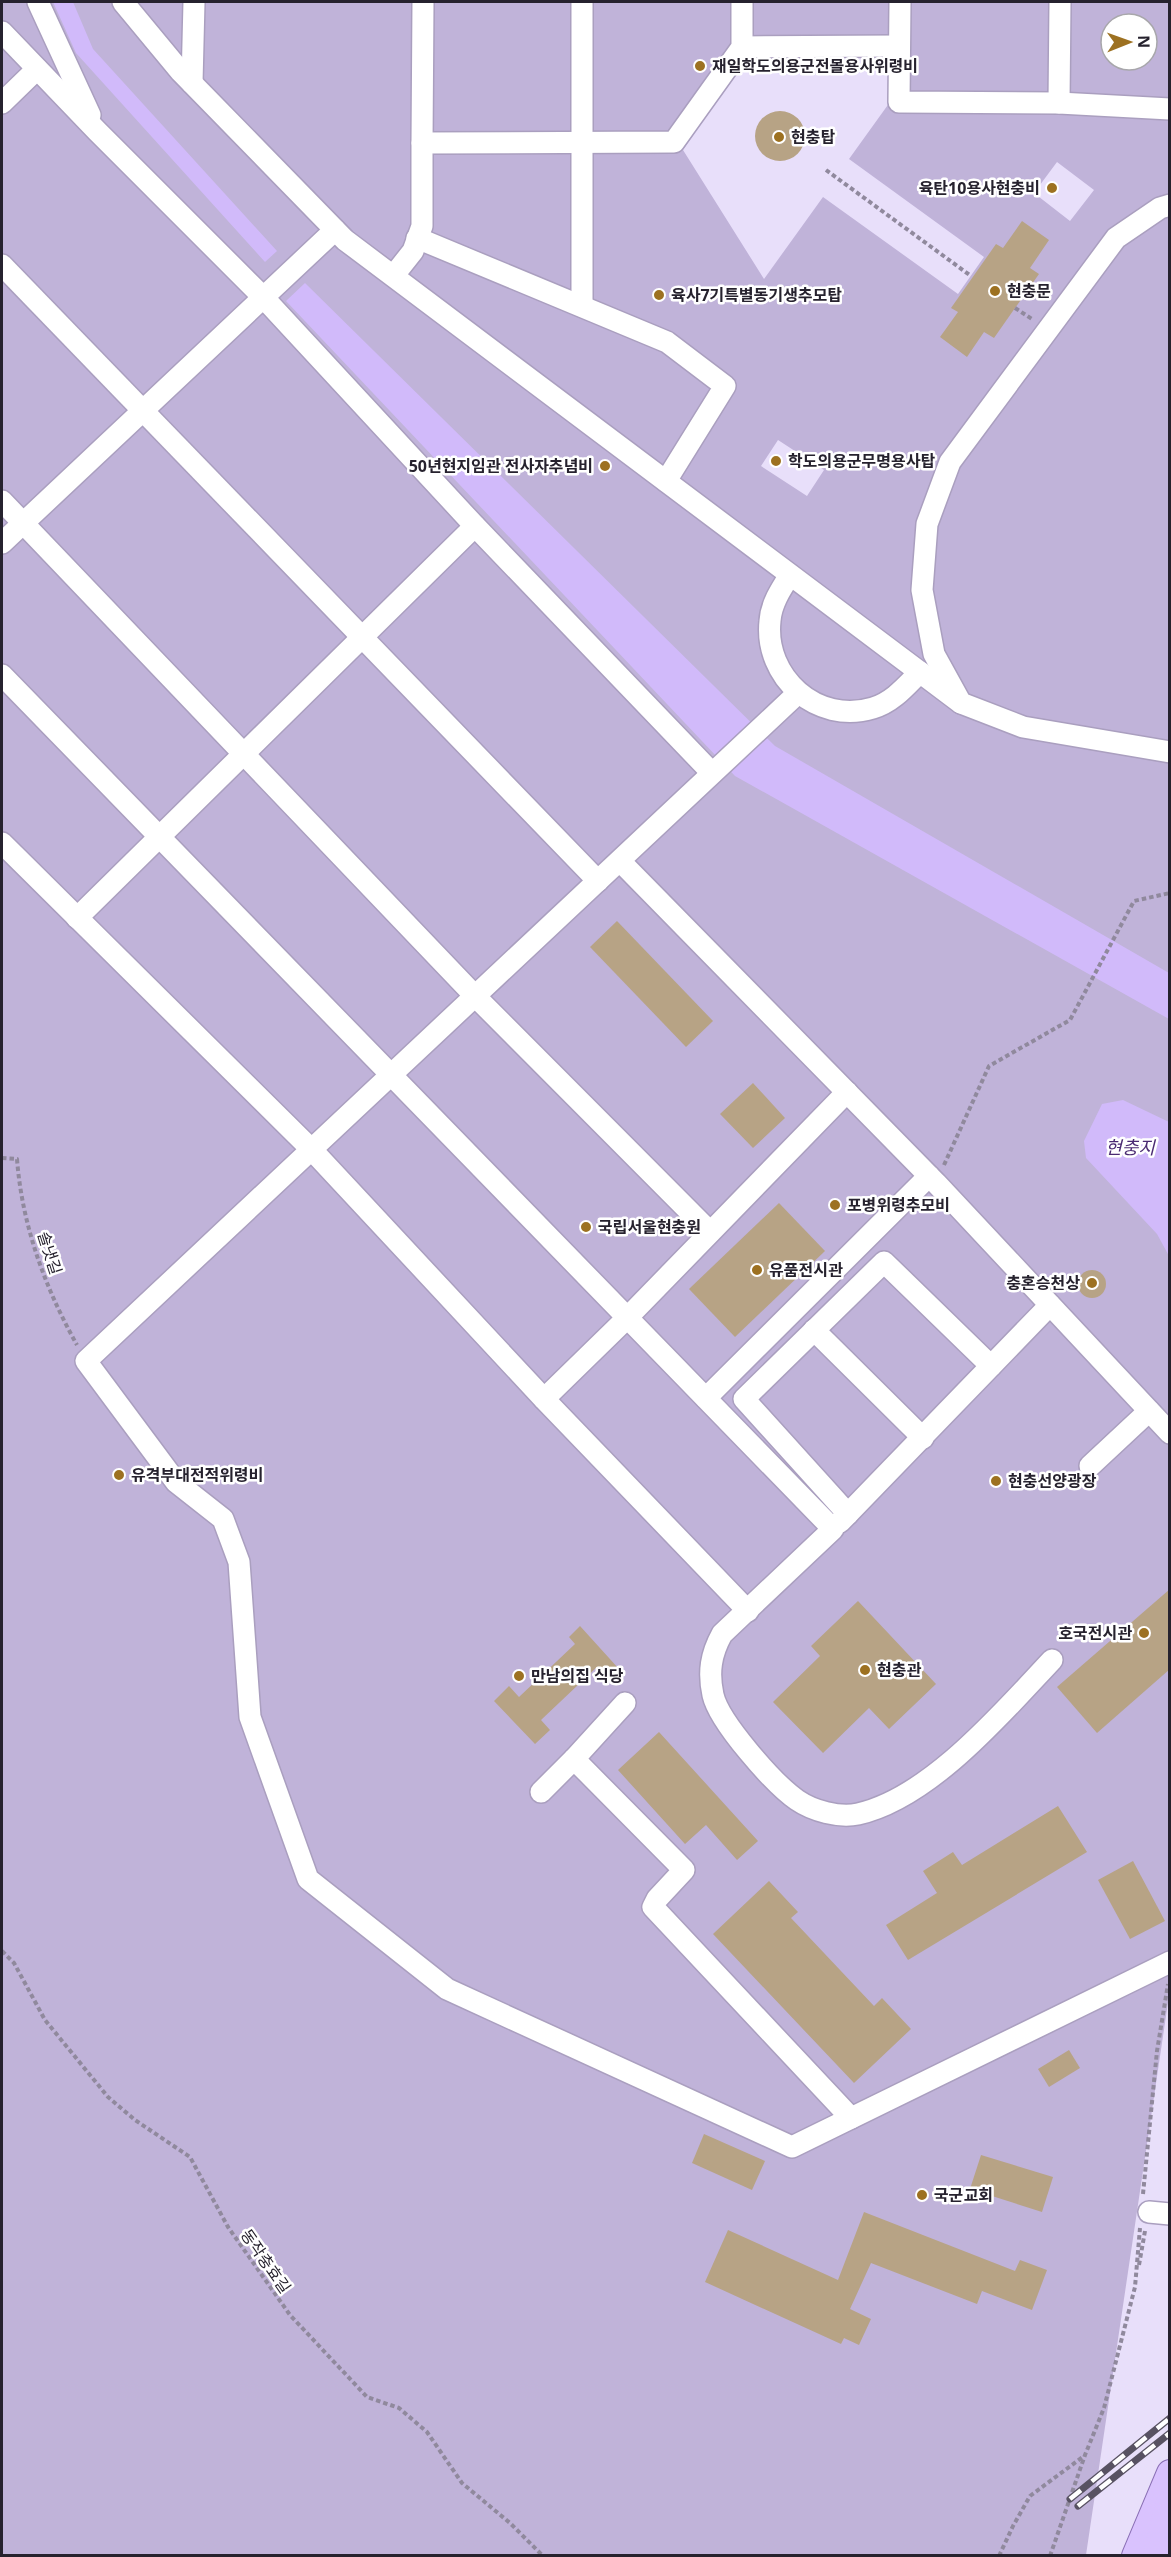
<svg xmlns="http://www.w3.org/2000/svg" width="1171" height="2557" font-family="'Open Sans','Noto Sans KR',sans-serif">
<rect width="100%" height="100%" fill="#e8dffa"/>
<path fill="#c0b3d9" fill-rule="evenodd" d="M2,2H1169L1170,1989L1086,2555H2ZM1111,24H1147V60H1111ZM746,56L890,57V102L849,159L984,257L958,294L823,197L764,279L683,150ZM1057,162L1094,190L1070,221L1034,193ZM778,440L824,470L807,496L761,466Z"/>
<g fill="#d1bafa">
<path d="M53,2H73L93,49L277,251L265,262L76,53Z"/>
<path d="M305,283L775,746L1169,973V1019L735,776L286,301Z"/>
<path d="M1123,1100L1169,1122V1256L1157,1234L1086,1158L1084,1141L1102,1104Z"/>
</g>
<g fill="#b7a385">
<circle cx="780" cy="136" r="25"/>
<path d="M1022,221L1049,240L1030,268L1039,274L994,338L984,332L967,357L940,337L958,312L951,308L996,244L1003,248Z"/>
<path d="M617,921L713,1021L686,1047L590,947Z"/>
<path d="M753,1083L785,1118L753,1148L720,1114Z"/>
<path d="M779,1203L825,1251L735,1337L689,1289Z"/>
<circle cx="1092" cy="1284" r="14"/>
<path d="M1170,1589V1669L1097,1733L1057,1687Z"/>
<path d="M858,1601L936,1684L889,1729L869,1708L823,1753L773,1702L820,1656L811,1646Z"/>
<path d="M580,1626L619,1669L608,1680L597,1667L541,1720L550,1730L535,1744L494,1701L509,1686L519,1697L575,1644L569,1637Z"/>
<path d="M659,1732L758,1841L737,1860L706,1825L685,1844L618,1770Z"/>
<path d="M1058,1806L1087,1852L908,1960L886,1925L937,1893L923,1871L953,1852L962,1865Z"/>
<path d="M1133,1861L1165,1921L1130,1939L1098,1880Z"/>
<path d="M769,1881L798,1912L791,1918L874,2006L882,1998L911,2029L854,2083L713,1934Z"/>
<path d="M1069,2050L1080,2068L1049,2087L1038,2069Z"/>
<path d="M704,2134L765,2161L752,2190L692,2163Z"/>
<path d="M981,2155L1053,2177L1042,2212L970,2189Z"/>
<path d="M864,2212L1015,2271L1020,2260L1047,2270L1032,2310L982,2291L977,2304L871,2263L850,2309L871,2319L859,2345L844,2338L841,2344L705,2282L728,2230L838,2280Z"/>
</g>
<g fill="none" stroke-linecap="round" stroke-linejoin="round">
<g stroke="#aa9fbf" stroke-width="24">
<g id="minor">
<path d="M38,2L90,115"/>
<path d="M123,2L181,72L345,240L961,703"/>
<path d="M582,2V306"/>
<path d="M900,2L899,102L1059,103L1170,109"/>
<path d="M2,32L97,131L263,297L475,526L712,773"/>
<path d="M742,47L899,46"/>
<path d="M192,83L194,2"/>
<path d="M2,103L37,69"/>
<path d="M1059,103L1060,2"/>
<path d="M422,143L423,2"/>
<path d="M1170,205L1160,208L1116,238L950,462L927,524L922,590L934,654L961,703L1023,727L1170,752"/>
<path d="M417,238L667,342L725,386L666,481"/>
<path d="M2,265L598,881"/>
<path d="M394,275L413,251L422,226V143L674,142L742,47V2"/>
<path d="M2,501L475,996L710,1232"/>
<path d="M2,543L335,230"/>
<path d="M790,575C781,589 771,604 770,621C764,677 817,725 873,708C893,702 906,686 920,672"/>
<path d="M2,675L833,1529L722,1634C711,1654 708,1672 713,1695C719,1722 774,1784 797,1800C813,1811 839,1818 858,1814C930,1798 1003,1712 1052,1660"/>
<path d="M798,693L86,1361L176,1482L223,1519L239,1562L250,1717L308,1879L447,1989L792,2147L1170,1962"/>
<path d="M2,843L312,1150L544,1399L748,1611"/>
<path d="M620,861L936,1183L1170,1433"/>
<path d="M77,918L475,526"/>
<path d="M814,1330L923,1438"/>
<path d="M706,1398L929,1176"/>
<path d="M544,1399L627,1318L847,1092"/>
<path d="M1090,1466L1149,1411"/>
<path d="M848,1514L744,1399L884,1262L991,1366"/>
<path d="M840,1522L1050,1305"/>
<path d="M625,1703L574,1759L684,1870L657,1899L653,1907L851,2118"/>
<path d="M541,1792L574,1759"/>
<path d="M1149,2212L1170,2214"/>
</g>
</g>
<g stroke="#8a6fb5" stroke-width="28">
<g id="major">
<path d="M1135,2556L1170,2473"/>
<path d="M1156,2556L1168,2505"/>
</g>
</g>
<g stroke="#90899d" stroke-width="4" stroke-dasharray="4.5 3" stroke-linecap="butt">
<path d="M826,170L971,276"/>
<path d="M1015,308L1032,319"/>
<path d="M2,1158L17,1159C22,1225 45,1288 77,1345"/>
<path d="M944,1165L989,1066L1070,1020L1134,901L1170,893"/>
<path d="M2,1951L14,1963L45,2020L108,2097L135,2120L190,2157L228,2227L290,2315L367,2397L399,2408L427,2432L462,2483L510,2523L543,2556"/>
<path d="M1143,2194L1157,2051L1168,1984"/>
<path d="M1139,2265L1145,2231"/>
<path d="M999,2556L1013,2526L1030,2496L1084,2456"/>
<path d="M1050,2556L1085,2455L1104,2408L1135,2287L1140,2228"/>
</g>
<use href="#minor" stroke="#fff" stroke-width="21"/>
<use href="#major" stroke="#d9c2fe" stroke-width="26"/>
<g stroke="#585262" stroke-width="7">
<g id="rail">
<path d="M1070,2499L1170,2418"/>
<path d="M1078,2506L1170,2433"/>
</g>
</g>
<use href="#rail" stroke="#fff" stroke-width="4.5" stroke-dasharray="14" stroke-linecap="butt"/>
</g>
<g fill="#9d7121" stroke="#fff" stroke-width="2">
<circle cx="700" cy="66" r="6"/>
<circle cx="779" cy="137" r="6"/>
<circle cx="1052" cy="188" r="6"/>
<circle cx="995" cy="291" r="6"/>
<circle cx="659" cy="295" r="6"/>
<circle cx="776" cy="461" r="6"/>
<circle cx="605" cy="466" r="6"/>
<circle cx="835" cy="1205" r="6"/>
<circle cx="586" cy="1227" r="6"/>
<circle cx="757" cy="1270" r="6"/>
<circle cx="1092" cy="1283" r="6"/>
<circle cx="119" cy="1475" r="6"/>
<circle cx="996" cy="1481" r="6"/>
<circle cx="1144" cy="1633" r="6"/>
<circle cx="865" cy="1670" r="6"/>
<circle cx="519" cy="1676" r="6"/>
<circle cx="922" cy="2195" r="6"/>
</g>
<g text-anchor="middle" stroke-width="5" stroke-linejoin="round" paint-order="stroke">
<g font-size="16" font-weight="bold" fill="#26222e" stroke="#fff" text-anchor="start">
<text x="712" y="72">재일학도의용군전몰용사위령비</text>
<text x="791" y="143">현충탑</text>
<text x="1040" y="194" text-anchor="end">육탄10용사현충비</text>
<text x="1007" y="297">현충문</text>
<text x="671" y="301">육사7기특별동기생추모탑</text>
<text x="788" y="467">학도의용군무명용사탑</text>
<text x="593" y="472" text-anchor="end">50년현지임관 전사자추념비</text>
<text x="847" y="1211">포병위령추모비</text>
<text x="598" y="1233">국립서울현충원</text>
<text x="769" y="1276">유품전시관</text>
<text x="1080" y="1289" text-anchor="end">충혼승천상</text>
<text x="131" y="1481">유격부대전적위령비</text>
<text x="1008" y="1487">현충선양광장</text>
<text x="1132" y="1639" text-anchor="end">호국전시관</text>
<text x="877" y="1676">현충관</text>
<text x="531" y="1682">만남의집 식당</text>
<text x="934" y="2201">국군교회</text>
</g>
<g font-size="16" fill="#26222e" stroke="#fff">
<text transform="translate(50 1253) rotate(72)" y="6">솔냇길</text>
<text transform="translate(266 2261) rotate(55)" y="6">동작충효길</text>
</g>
<g font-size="18" font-style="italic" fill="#4a2a72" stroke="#fff">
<text x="1130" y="1154">현충지</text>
</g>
</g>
<rect width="1171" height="2557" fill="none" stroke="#26222e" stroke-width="6"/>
<g transform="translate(1129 42) rotate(89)"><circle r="28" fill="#ffffff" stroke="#a8a7ab" stroke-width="1.5"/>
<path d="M0-4.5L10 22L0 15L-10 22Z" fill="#9d7121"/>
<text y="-9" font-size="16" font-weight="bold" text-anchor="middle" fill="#26222e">N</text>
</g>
</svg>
